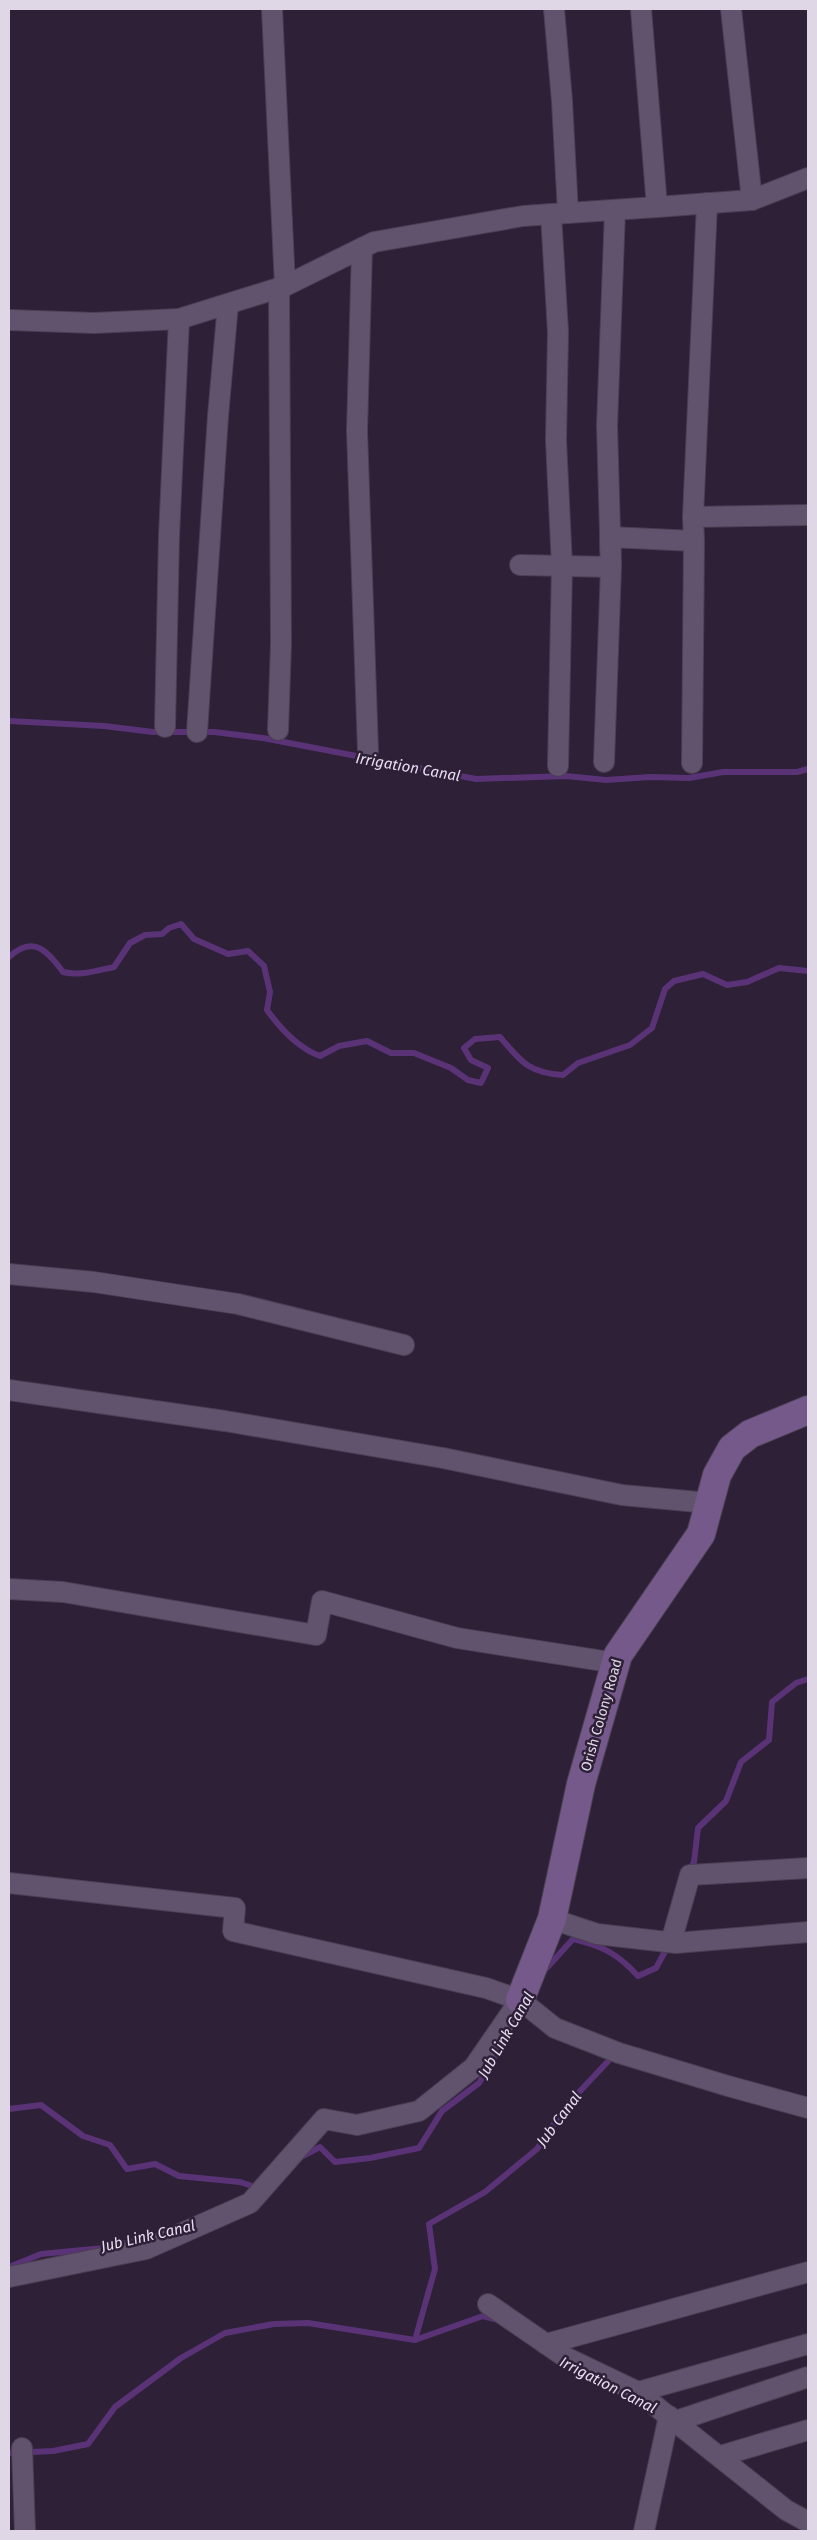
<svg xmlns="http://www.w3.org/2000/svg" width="817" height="2540" font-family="'Fira Sans',sans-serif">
<rect width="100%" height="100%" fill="#2d2037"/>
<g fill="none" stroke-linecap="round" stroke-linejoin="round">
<g stroke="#5a3377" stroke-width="6">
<path d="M9,721L104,726L153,732H214L263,738L476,779L566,776L606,780L650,777L689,778L723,772H797L808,769"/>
<path d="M9,957C33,935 47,950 63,972C80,976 96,971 114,967L130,943L145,935L162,934L169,928L181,924L194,939L228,954L248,951L264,966L270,992L267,1010C280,1028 298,1048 320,1056L339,1046L367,1041L391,1053H414L451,1068L468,1080L481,1083L488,1068L471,1060L464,1048L475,1039L500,1037C521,1062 529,1073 563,1075L578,1063L630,1045L652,1028L665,989L674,981L703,974L727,985L747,982L779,968L808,971"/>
<path d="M688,1872L694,1862L698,1828L726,1801L741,1762L769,1740L772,1702L796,1683L808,1679"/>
<path d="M544,1971L573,1939C601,1945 618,1954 638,1976L656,1968L668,1946"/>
<path d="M9,2109L41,2105L83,2136L110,2145L127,2169L155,2164L179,2176L240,2182L258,2188"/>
<path d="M299,2158L320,2147L335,2162L370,2158L419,2148L442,2111L479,2083L503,2042"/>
<path d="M126,2243L153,2236"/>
<path d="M9,2267L41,2254L104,2248"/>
<path d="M415,2340L435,2269L429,2224L485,2192L537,2149L567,2105L613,2056"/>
<path d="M9,2453L53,2451L88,2444L115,2407L181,2358L225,2333L274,2324L308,2323L415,2340L483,2316L498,2320"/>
</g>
<g stroke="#4a3f52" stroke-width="22">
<g id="street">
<path d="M272,9L285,286"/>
<path d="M554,9L562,101L568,213"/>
<path d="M641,9L657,207L752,200L808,178"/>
<path d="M731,9L752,200"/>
<path d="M551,214L558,332L556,440L562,566L558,766"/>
<path d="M362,248L357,431L368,751"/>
<path d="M9,320L94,323L179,319L285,286L374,242L523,216L657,207"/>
<path d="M693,517L707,203"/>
<path d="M520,565L611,567L610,537L694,541L693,517L808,515"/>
<path d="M165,727L169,536L179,319"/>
<path d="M278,730L281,644L279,288"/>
<path d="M197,732L218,416L228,304"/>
<path d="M604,762L611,567L607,426L615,210"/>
<path d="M692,763L694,541"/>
<path d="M9,1274L94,1282L238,1304L404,1345"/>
<path d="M9,1390L225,1421L443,1458L622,1495L709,1503"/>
<path d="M9,1589L63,1592L316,1635L322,1601L457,1638L616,1663"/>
<path d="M9,1883L235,1908L233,1931L486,1988L520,2000L555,2028L619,2053L728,2086L808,2108"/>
<path d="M552,1919L597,1934L676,1943L808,1932"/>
<path d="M671,1942L690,1875L808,1868"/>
<path d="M9,2277L146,2249L250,2203L324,2119L357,2125L419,2111L474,2067L520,2000"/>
<path d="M488,2304L565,2357L638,2392L786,2510L808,2522"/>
<path d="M546,2344L808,2272"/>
<path d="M638,2392L808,2344"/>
<path d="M676,2421L808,2377"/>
<path d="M22,2448L25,2531"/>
<path d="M720,2456L808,2430"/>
<path d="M644,2531L669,2416"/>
</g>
</g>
<g stroke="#4a3f52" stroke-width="30">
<path id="secondary" d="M520,2000L552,1919L581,1784L618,1655L701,1534L717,1475L732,1448L750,1434L808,1410"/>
</g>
<use href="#street" stroke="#61536d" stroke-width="20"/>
<use href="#secondary" stroke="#75598b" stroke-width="28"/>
</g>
<g text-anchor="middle" stroke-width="5" stroke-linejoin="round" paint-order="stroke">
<g font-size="14" fill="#dfd7e6" stroke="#2d2037">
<text transform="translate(601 1715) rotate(-74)" y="5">Orish Colony Road</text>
</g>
<g font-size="15" font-style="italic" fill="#e9def2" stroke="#2d2037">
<text transform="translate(408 767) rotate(10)" y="5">Irrigation Canal</text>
<text transform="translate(506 2035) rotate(-60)" y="5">Jub Link Canal</text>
<text transform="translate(559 2119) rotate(-53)" y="5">Jub Canal</text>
<text transform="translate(148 2236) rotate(-13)" y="5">Jub Link Canal</text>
<text transform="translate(608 2385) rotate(27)" y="5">Irrigation Canal</text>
</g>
</g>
<rect width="817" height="2540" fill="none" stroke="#dfd7e6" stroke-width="20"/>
</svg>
